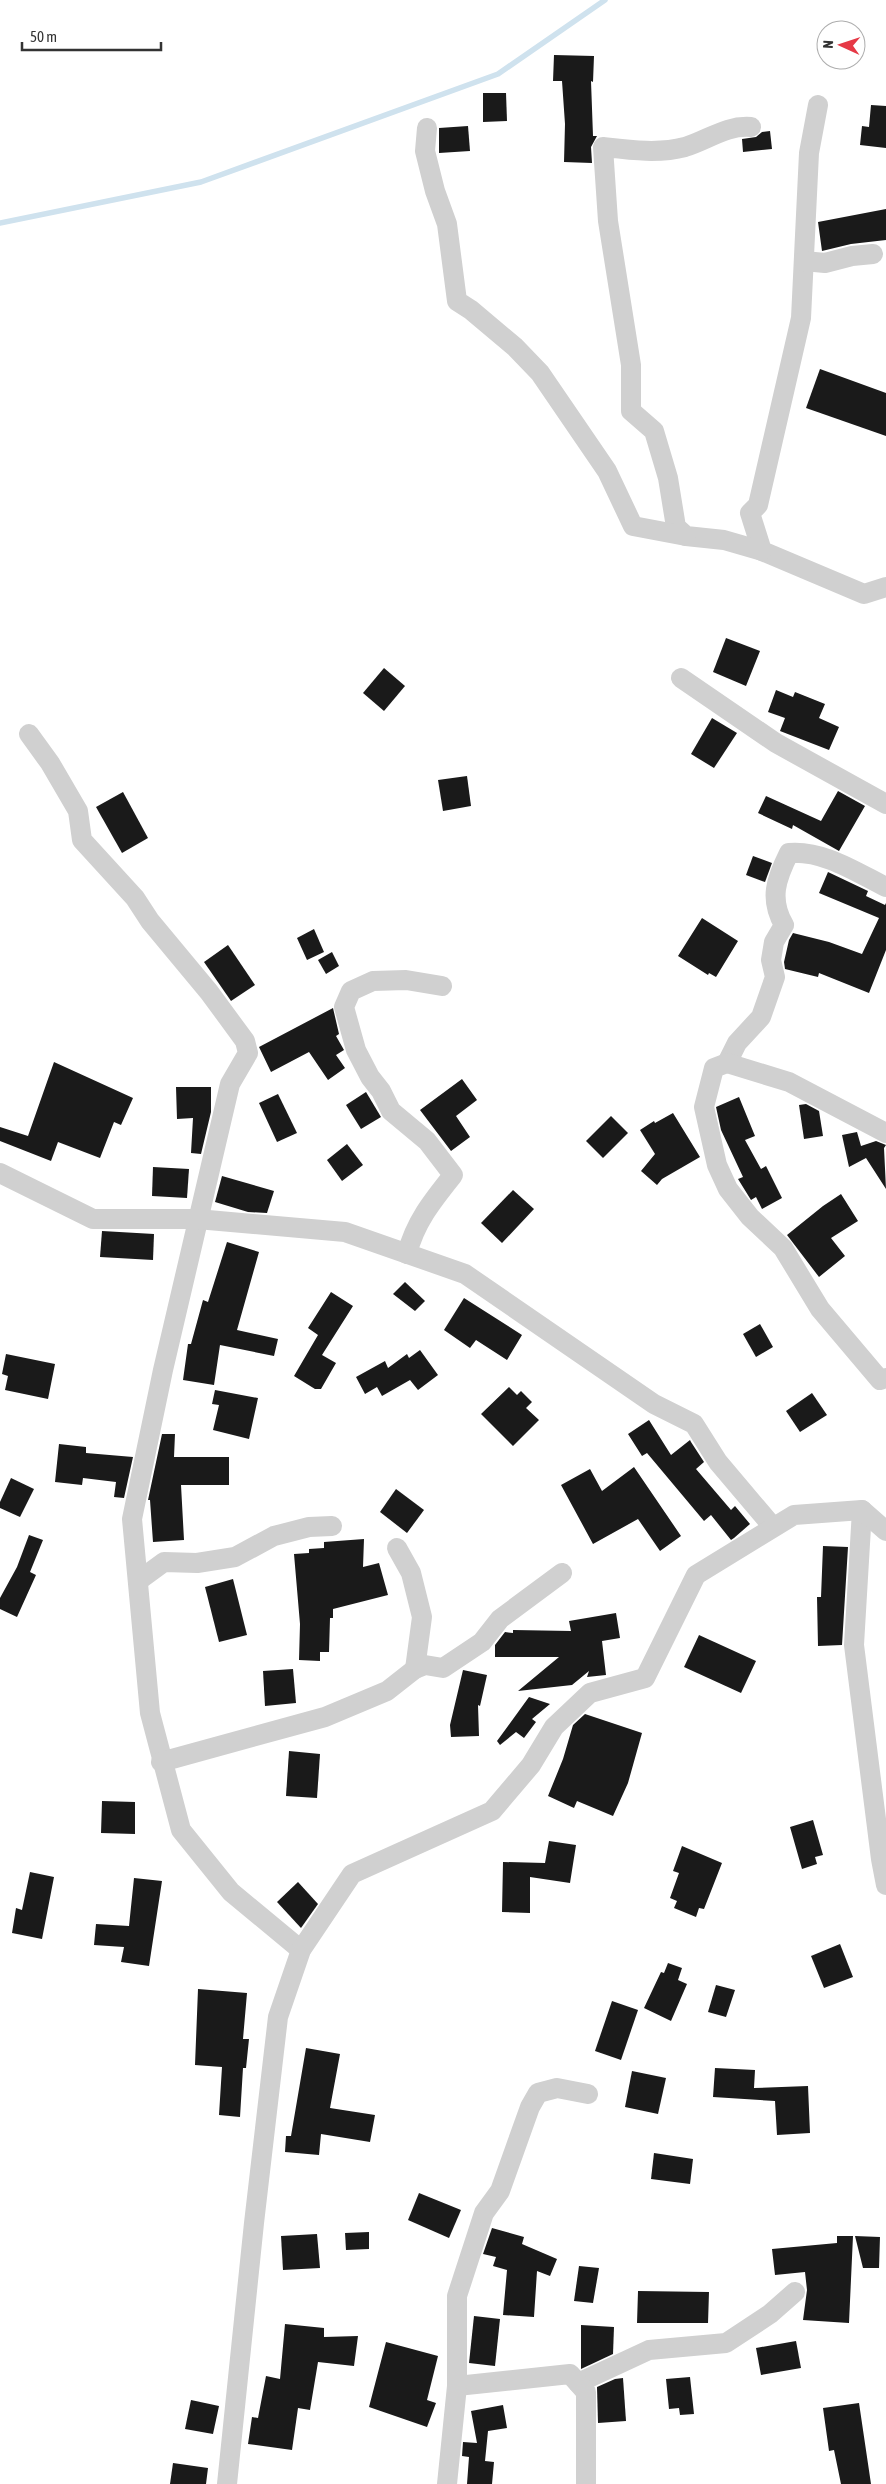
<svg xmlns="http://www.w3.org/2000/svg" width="886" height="2484" font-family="'Asap Condensed',sans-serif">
<rect width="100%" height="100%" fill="#fff"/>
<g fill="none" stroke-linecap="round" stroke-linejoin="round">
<path stroke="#cfe2ee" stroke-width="5.5" d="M0,223L201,182L498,74L605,0"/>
</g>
<g fill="#1a1a1a">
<path d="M554,55L594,56L593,82L591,81L593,136H597L591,147L592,163L564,162L565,124L562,81H553Z"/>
<path d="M483,93H506L507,121L483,122Z"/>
<path d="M871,105L886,106V148L860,145L862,126L869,127Z"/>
<path d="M468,126L470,151L439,153V128Z"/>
<path d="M770,131L772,149L743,152L742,139L756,137L762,132Z"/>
<path d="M886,209V240L851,244L822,251L818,222Z"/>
<path d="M820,369L886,393V436L806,408Z"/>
<path d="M726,638L760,651L746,686L713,672Z"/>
<path d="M384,668L405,686L384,711L363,693Z"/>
<path d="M776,690L793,697L795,692L825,704L819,718L839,727L829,750L780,731L785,718L768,712Z"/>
<path d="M712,718L737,733L714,768L691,754Z"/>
<path d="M467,776L471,806L443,811L438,780Z"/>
<path d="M838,791L865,806L839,851L793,825L792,829L758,813L766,796L821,821Z"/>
<path d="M123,792L148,838L122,853L96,807Z"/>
<path d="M753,856L772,863L765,882L746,875Z"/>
<path d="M828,872L868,891L866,896L885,905L886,903V950L869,993L819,973L818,977L785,969L784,962L789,940L793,933L829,942L862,954L879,918L819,893Z"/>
<path d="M702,918L738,941L716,977L709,973L708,975L678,956Z"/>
<path d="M314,929L324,952L307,960L297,938Z"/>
<path d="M228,945L255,985L231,1001L204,962Z"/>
<path d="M332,952L339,966L326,974L318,960Z"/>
<path d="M333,1008L339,1034L336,1036L344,1050L336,1055L345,1068L328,1080L309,1052L271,1072L259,1047Z"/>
<path d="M54,1062L133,1098L121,1125L114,1122L100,1158L58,1142L51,1161L0,1141V1127L28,1136Z"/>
<path d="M462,1079L477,1100L456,1116L470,1137L451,1151L420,1110Z"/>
<path d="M176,1087H211V1112L201,1154L191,1153L193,1118L177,1119Z"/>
<path d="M366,1092L381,1117L361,1129L346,1105Z"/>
<path d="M278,1094L297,1133L277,1142L259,1103Z"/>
<path d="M739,1097L755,1136L745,1140L761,1169L766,1166L782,1198L762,1209L756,1197L751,1200L738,1179L743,1177L721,1130L716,1107Z"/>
<path d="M806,1104L819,1111L823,1136L804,1139L799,1105Z"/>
<path d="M673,1113L700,1157L662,1179L657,1185L641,1171L655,1154L640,1130L654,1121L655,1123Z"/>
<path d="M611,1116L628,1133L603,1158L586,1141Z"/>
<path d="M857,1132L861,1146L876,1141L886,1145L884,1148L886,1189L866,1158L849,1167L842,1135Z"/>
<path d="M347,1144L363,1165L342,1181L327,1160Z"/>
<path d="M153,1167L189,1169L187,1198L152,1196Z"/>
<path d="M222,1176L274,1191L267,1213L248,1212L215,1202Z"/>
<path d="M513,1190L534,1209L502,1243L481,1223Z"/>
<path d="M841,1194L858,1221L831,1238L845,1256L819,1277L787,1235L823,1206Z"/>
<path d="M102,1231L154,1234L153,1260L100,1257Z"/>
<path d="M227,1242L259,1252L237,1330L278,1339L274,1356L220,1345L214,1385L183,1380L188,1344H191L203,1300L208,1302Z"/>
<path d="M405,1282L425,1301L415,1311L393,1294Z"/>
<path d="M331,1292L353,1306L322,1355L336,1363L321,1389H315L294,1376L318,1335L308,1328Z"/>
<path d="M464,1298L522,1335L507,1360L476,1340L470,1348L444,1330Z"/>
<path d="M760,1324L773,1347L756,1357L743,1334Z"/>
<path d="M420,1350L438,1375L418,1390L410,1380L382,1396L377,1387L365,1394L356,1377L385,1361L388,1368L407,1354L409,1358Z"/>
<path d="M6,1354L55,1364L48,1399L5,1390L8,1376L2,1374Z"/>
<path d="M509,1387L517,1395L521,1391L532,1402L526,1408L539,1420L513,1446L481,1414Z"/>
<path d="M215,1390L258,1398L249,1439L213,1430L219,1405L212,1404Z"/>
<path d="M812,1393L827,1415L800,1432L786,1411Z"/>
<path d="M649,1420L671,1455L690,1440L691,1442L704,1462L696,1469L731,1510L735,1506L750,1524L734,1538L731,1540L711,1515L704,1521L647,1453L642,1456L628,1434Z"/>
<path d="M162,1434H175L174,1457H229V1485H181L184,1540L153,1542L150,1500H148Z"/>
<path d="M59,1444L86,1447V1453L133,1457L124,1498L114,1497L116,1482L83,1478L82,1485L55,1482Z"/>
<path d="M634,1467L681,1536L660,1551L638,1519L593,1544L561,1485L590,1469L602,1491Z"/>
<path d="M11,1478L34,1489L20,1517L0,1508V1502Z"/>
<path d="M396,1489L424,1510L407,1533L380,1512Z"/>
<path d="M29,1535L43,1540L30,1572L36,1575L17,1617L0,1609V1598L17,1567Z"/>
<path d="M364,1539L363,1567L379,1563L388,1595L333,1609V1618H330L329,1652H320V1661L299,1660L300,1624L294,1554L309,1553V1549L324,1548V1542Z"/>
<path d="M823,1546L848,1547L842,1645L818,1646L817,1597H821Z"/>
<path d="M233,1579L247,1635L219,1642L205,1587Z"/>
<path d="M616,1613L620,1638L602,1641L606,1675L587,1677L589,1671L572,1685L518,1691L559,1657H495V1645L505,1632L513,1633V1630L571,1631L569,1621Z"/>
<path d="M699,1635L756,1661L741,1693L684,1667Z"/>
<path d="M293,1669L296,1703L265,1706L263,1671Z"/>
<path d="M463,1670L487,1675L480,1706L478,1705L479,1736L451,1737L450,1725Z"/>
<path d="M529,1697L550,1704L532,1719L536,1722L524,1738L516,1732L500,1745L497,1741Z"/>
<path d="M585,1714L642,1733L628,1783L613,1816L577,1801L574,1808L548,1796L563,1759L573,1725Z"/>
<path d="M289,1751L320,1754L317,1798L286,1796Z"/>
<path d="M102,1801L135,1802V1834L101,1833Z"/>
<path d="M813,1820L823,1855L815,1857L817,1864L802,1869L790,1827Z"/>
<path d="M549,1841L576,1845L570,1883L530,1877V1913L502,1912L503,1862L545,1863Z"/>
<path d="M682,1846L722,1863L704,1909L699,1908L696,1917L674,1908L677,1901L670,1898L679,1873L673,1871Z"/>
<path d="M30,1872L54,1877L42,1939L12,1933L16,1908L22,1910Z"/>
<path d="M134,1878L162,1881L149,1966L121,1962L124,1947L94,1945L96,1924L129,1926Z"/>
<path d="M298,1882L318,1904L301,1928L277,1902Z"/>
<path d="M840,1944L853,1977L824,1988L811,1956Z"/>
<path d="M668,1963L682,1968L678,1980L687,1984L671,2021L644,2008L661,1972L664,1973Z"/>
<path d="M716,1985L735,1990L726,2017L708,2012Z"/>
<path d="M198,1989L247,1993L243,2039H249L246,2068H243L240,2117L219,2115L222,2067L195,2065Z"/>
<path d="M612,2001L638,2010L621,2060L595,2051Z"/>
<path d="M306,2048L340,2054L330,2108L375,2115L370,2142L321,2134L319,2155L285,2152L286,2136H291Z"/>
<path d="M715,2068L755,2070L754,2088L808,2086L810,2133L777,2135L775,2101L713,2097Z"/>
<path d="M632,2071L666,2078L658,2114L625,2107Z"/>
<path d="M654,2153L693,2159L690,2184L651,2179Z"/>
<path d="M419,2193L461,2210L449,2238L408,2220Z"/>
<path d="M492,2228L524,2237L522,2244L557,2259L550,2276L537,2271L534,2317L503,2315L507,2270L493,2266L496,2257L483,2254Z"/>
<path d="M369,2232V2249L346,2250L345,2233Z"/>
<path d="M317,2234L320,2268L283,2270L281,2236Z"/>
<path d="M837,2236H853L849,2323L803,2320L807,2290L805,2272L775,2275L772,2249L837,2243Z"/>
<path d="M855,2236L880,2237L879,2268H863Z"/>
<path d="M579,2266L599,2268L593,2303L574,2301Z"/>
<path d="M638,2291L709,2292L708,2323H637Z"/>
<path d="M474,2316L500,2319L495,2366L469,2363Z"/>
<path d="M285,2324L324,2328V2337L358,2336L354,2366L318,2362L310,2410L298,2408L292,2450L248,2444L252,2417L258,2418L266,2376L280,2379Z"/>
<path d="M581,2325L614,2327L613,2354L581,2369Z"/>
<path d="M796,2341L801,2368L761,2375L756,2348Z"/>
<path d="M386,2342L438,2356L427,2400L436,2403L427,2427L369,2407Z"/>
<path d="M690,2377L694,2414L680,2415L679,2408L669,2409L666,2379Z"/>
<path d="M623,2378L626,2421L598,2423L597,2387L615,2379Z"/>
<path d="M191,2400L219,2406L213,2434L185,2429Z"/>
<path d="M859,2403L871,2484H841L834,2450L829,2451L823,2408Z"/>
<path d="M503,2405L507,2428L488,2431L485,2461L494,2462L492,2484H467L469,2457L462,2456L463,2442L477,2443L471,2411Z"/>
<path d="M173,2463L208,2468L206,2484H170Z"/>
</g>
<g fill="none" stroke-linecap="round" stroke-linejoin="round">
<g stroke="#d0d0d0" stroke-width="20">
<path d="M818,105L809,153L801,318L758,505L750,513L762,551L864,594L886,587"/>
<path d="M751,127C726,125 708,140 685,147C659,154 629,150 603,147L608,221L631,365V411L654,431L668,478L676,527L686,536L724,540L762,551"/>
<path d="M427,128L425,151L435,191L447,224L457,301L471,310L515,347L540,373L607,471L633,526L686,536"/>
<path d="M804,261L825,263L852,256L873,254"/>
<path d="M681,678L776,743L886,804"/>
<path d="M29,734L50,763L78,811L82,840L135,898L150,921L209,992L245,1041L248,1053L230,1084L163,1370L132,1519L150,1713L181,1830L231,1892L301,1950"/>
<path d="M727,1063L737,1043L761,1017L775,977L771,960L774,942L784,925C769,899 776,879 789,853C823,850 856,872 886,887"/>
<path d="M886,1133L789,1082L727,1063L714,1068L704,1107L717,1165L728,1189L750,1217L783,1248L820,1309L880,1380L886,1378"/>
<path d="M0,1173L93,1219H197L345,1232L465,1274L654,1404L694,1424L718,1462L773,1527"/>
<path d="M407,1254C415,1222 433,1200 453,1175L427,1141L391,1111L381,1091L370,1077L356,1050L344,1007L351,991L373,981L406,980L442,986"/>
<path d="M862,1510L854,1645L881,1859L886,1885"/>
<path d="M397,1548L411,1573L422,1617L415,1669"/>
<path d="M138,1581L164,1562L197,1563L235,1557L274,1536L309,1527L332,1526"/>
<path d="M161,1762L325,1717L387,1691L415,1669L425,1665L443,1668L482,1642L500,1619L562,1573"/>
<path d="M578,2383L649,2350L726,2343L770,2314L795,2292"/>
<path d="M457,2386L570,2374L586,2392V2484"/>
<path d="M227,2484L254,2223L278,2017L301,1950L352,1874L492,1811L531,1765L554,1727L590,1693L645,1678L696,1575L794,1515L862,1510L886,1531"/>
<path d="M447,2484L457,2386V2296L484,2213L500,2191L530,2107L538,2093L557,2088L588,2094"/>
</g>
</g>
<g transform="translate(841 45) rotate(273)"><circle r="24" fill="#ffffff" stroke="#adadad"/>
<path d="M0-4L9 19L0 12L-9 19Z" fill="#e63946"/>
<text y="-8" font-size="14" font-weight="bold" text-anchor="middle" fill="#333333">N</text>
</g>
<path d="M22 42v8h139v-8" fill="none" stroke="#333333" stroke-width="2.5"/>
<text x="30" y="42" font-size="15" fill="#333333" stroke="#ffffff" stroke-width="4" paint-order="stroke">50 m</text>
</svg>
